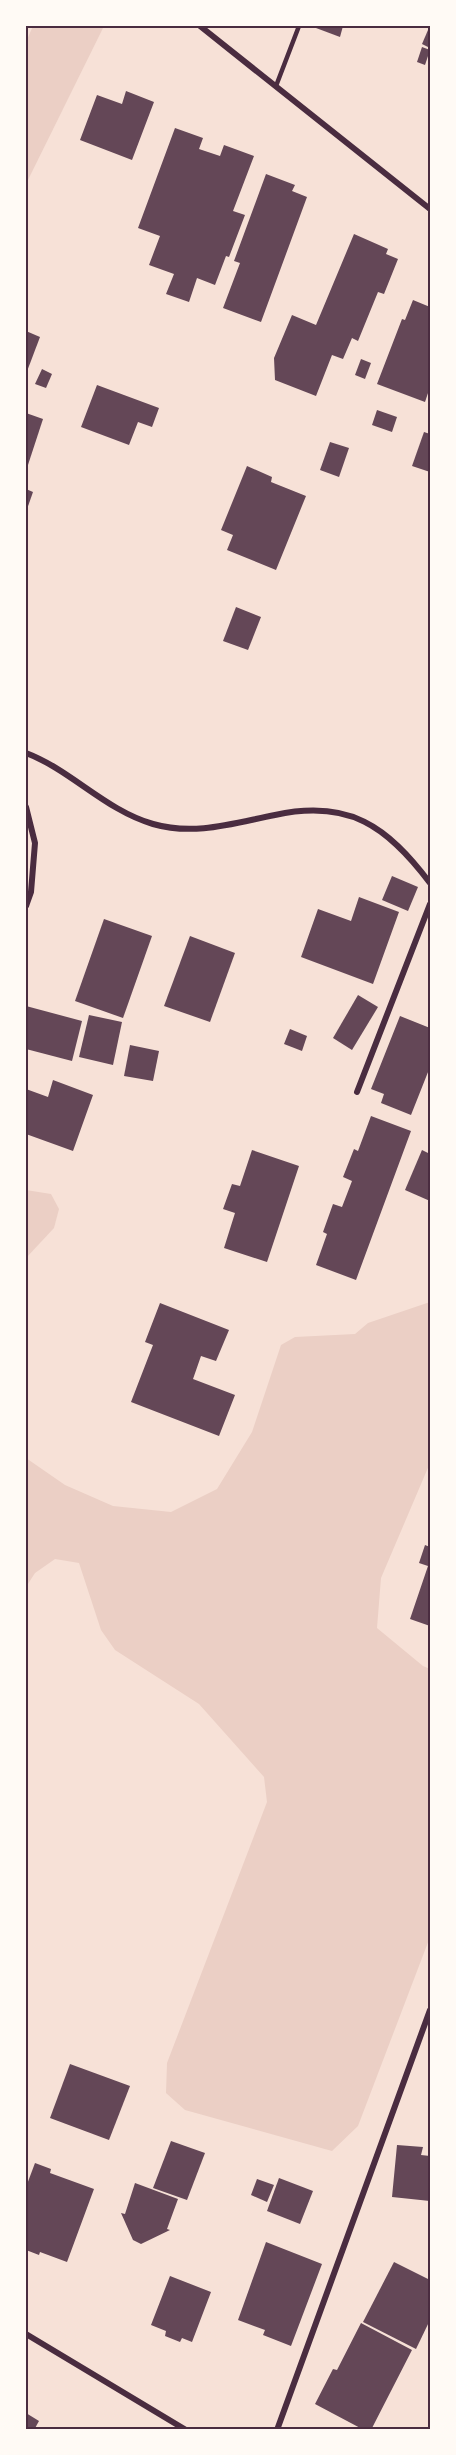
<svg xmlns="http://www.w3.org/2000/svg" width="456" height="2455" font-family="Overpass,sans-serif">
<rect width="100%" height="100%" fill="#f7e1d7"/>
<g fill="#ebcfc5">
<path d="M33,26H104L26,184V42Z"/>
<path d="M26,1190L51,1194L59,1209L54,1228L26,1258Z"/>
<path d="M430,1302V1463L381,1578L377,1628L423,1666L430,1669V1937L358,2126L332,2151L185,2110L166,2093L167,2063L267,1802L264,1777L199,1704L115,1650L101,1630L79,1563L55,1559L35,1573L26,1587V1458L65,1485L113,1506L171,1512L217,1489L252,1432L281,1345L295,1337L355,1334L368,1323Z"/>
</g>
<g fill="#644757">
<path d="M317,26H343L340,37L316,28Z"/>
<path d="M428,30L430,31V48L422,44Z"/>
<path d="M422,47L430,50L425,65L417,62Z"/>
<path d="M126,91L154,102L132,160L80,140L97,95L122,104Z"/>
<path d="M175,128L203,138L199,149L220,156L224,145L254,156L233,211L245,215L229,257L226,256L215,285L197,278L189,302L166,294L174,274L149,265L160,236L138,228Z"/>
<path d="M266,174L295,185L292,191L307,197L261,322L223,308L240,263L234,261Z"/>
<path d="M354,234L388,249L386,254L398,259L384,294L378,292L358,341L352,338L343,359L332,355L316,396L275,380L274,358L292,315L316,325Z"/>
<path d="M413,300L430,307V387L425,402L377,384L402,319L405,320Z"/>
<path d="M26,331L40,337L26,374Z"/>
<path d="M361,359L371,363L365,379L355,375Z"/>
<path d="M42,369L52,374L46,388L35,384Z"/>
<path d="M97,385L159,408L152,427L138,422L129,445L81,427Z"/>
<path d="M377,410L397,417L392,432L372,425Z"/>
<path d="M26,413L43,419L26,471Z"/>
<path d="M424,432L430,434V472L412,466Z"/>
<path d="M330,442L349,448L339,477L320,470Z"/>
<path d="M247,466L272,477L271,482L306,496L276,570L227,550L233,535L221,530Z"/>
<path d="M26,489L33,492L26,512Z"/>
<path d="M236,607L261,617L248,650L223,641Z"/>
<path d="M392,876L418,887L408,911L382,900Z"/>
<path d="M359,897L399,912L373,984L301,957L318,909L351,921Z"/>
<path d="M104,919L152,936L123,1018L75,1001Z"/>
<path d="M190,936L235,953L210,1022L164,1006Z"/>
<path d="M358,995L378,1007L352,1050L333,1038Z"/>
<path d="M26,1006L82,1021L72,1061L26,1049Z"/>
<path d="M89,1015L122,1022L113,1065L79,1057Z"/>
<path d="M400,1016L430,1028V1067L411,1115L381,1103L384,1094L371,1089Z"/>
<path d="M290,1029L307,1036L302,1051L284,1044Z"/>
<path d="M130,1045L159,1051L153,1081L124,1076Z"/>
<path d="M53,1080L93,1095L73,1151L26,1134V1089L48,1097Z"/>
<path d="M371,1116L411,1131L356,1280L316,1265L327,1234L323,1232L333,1204L342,1207L352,1181L343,1177L354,1149L358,1151Z"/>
<path d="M252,1150L299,1166L267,1262L224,1248L235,1213L223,1209L232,1184L240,1186Z"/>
<path d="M422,1150L430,1154V1201L405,1190Z"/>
<path d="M160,1303L229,1330L216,1361L201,1356L193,1379L235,1395L219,1436L131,1402L153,1345L145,1342Z"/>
<path d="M425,1545L430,1547V1626L410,1619L428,1566L419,1563Z"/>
<path d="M70,2064L130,2086L109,2140L50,2118Z"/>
<path d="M171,2141L205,2153L187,2200L153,2188Z"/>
<path d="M397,2145L423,2147L421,2155L430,2156V2201L392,2197Z"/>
<path d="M35,2163L51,2169L50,2173L94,2189L67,2262L40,2252L39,2255L26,2250V2187Z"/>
<path d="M279,2178L313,2191L300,2224L267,2211Z"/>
<path d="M257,2179L274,2185L267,2202L251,2195Z"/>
<path d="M135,2183L178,2199L167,2229L170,2230L141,2244L133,2240L121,2213L125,2214Z"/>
<path d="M266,2242L322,2264L291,2346L263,2335L265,2330L238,2320Z"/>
<path d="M394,2262L430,2280V2320L416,2349L363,2322Z"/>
<path d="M170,2276L211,2292L192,2342L182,2338L180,2342L165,2336L166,2331L151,2325Z"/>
<path d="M361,2323L412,2350L371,2430H364L315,2404L333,2369L337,2370Z"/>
<path d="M26,2413L39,2421L34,2430H26Z"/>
</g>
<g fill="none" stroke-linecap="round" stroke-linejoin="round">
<path stroke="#4a2c40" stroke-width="4.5" d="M276,86L299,26"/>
<g stroke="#4a2c40" stroke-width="6">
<path d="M200,26L430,209"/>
<path d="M26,753C71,770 105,810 153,824C195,836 234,823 275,815C349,799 387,826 430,883"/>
<path d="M26,807L35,843L31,892L26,906"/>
<path d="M357,1092L430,904"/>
<path d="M26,2334L186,2430"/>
<path d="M277,2430L430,2010"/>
</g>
</g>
<rect width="456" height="2455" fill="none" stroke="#fffaf5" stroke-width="54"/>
<rect x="27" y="27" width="402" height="2401" fill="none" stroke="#4a2c40" stroke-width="2"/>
</svg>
